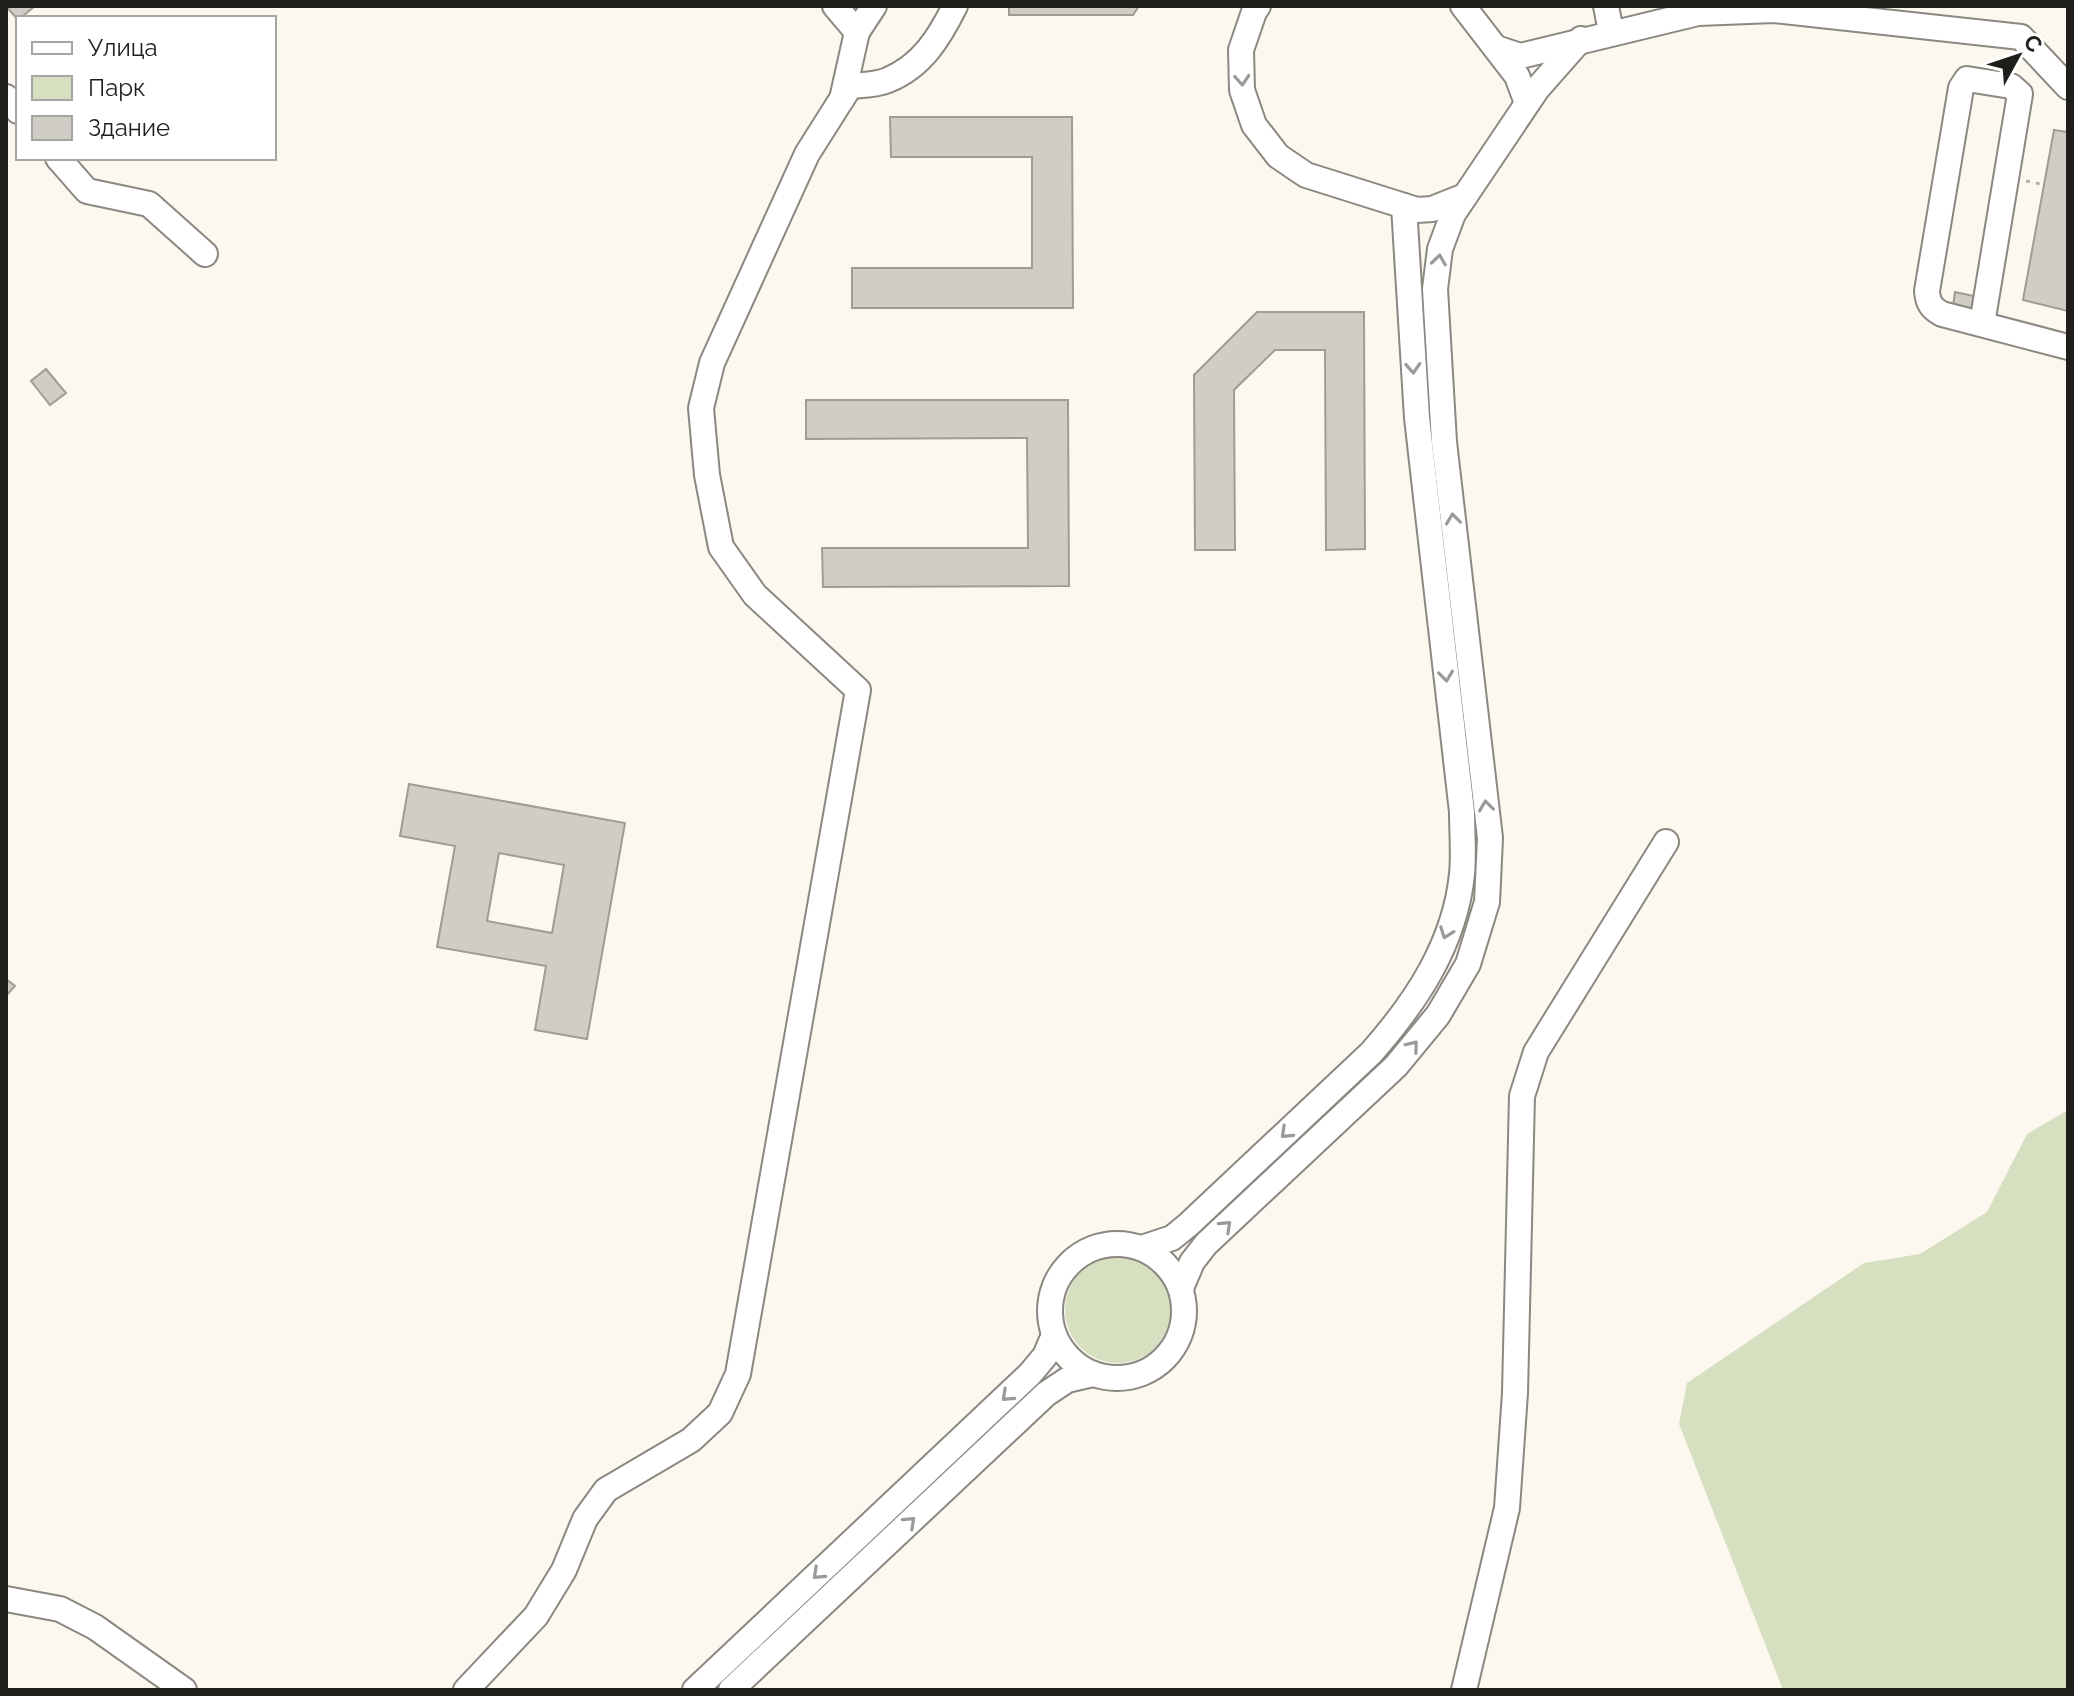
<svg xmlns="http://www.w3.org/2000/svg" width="2074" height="1696" font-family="Raleway,sans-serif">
<rect width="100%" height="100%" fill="#fcf8f0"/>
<g fill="#d6e0c0">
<path d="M2068,1110V1690H1783L1679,1424L1687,1383L1864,1263L1920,1254L1987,1212L2027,1134Z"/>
<circle cx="1118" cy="1310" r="53"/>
</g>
<g fill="#d2ccc6" stroke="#a09b95" stroke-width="2" fill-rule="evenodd">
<path d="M6,6H35L18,20Z"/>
<path d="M1009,6H1139L1133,15H1009Z"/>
<path d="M890,117H1072L1073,308H852V268H1032V157H891Z"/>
<path d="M2054,130L2068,132V311L2023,300Z"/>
<path d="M1955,292L1974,296L1972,309L1953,306Z"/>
<path d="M1257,312H1364L1365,549L1326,550L1325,350H1275L1234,390L1235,550H1195L1194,375Z"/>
<path d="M46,369L66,393L50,405L31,381Z"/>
<path d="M806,400H1068L1069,586L823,587L822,548H1028L1027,438L806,439Z"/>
<path d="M409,784L625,823L587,1039L535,1030L546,966L437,947L455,846L400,836ZM499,853L564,865L552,933L487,921Z"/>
<path d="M6,979L15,986L6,996Z"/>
</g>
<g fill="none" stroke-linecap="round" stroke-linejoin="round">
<g stroke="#8b8781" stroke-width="28">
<g id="minor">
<path d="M835,6L857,32L874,6"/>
<path d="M1258,6L1254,12L1241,50L1242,90L1254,125L1278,156L1306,175L1417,210L1432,209L1465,196"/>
<path d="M1463,6L1517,76L1527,103"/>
<path d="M1606,6L1611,32"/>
<path d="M1499,49L1520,56L1698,13L1774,10L2021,37L2068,87"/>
<path d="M6,97L18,111"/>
<path d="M842,99L857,32"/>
<path d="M58,158L87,191L149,204L205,254"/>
<path d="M1982,324L2020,94L2011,86L1967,79L1961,88L1927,291C1928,303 1931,308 1942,314L2068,347"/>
<circle cx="1117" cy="1311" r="67"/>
<path d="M1142,1248L1172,1238L1188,1225L1371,1053C1416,1002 1455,944 1462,874C1464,854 1462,832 1462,812L1417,418L1404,206"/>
<path d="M1181,1288L1192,1262L1206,1244L1396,1066L1438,1015L1468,964L1487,902L1490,838L1444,442L1435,289L1440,249L1453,214L1537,89L1581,39"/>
<path d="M6,1599L60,1609L95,1627L184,1690"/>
<path d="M466,1690L536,1616L564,1570L585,1519L606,1490L691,1440L720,1413L738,1374L858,690L755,595L721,547L707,475L701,408L712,363L807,154L850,86C862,85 877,85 888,80C922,66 939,38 955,6"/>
<path d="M695,1690L1030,1374L1045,1356L1054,1335"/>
<path d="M731,1690L1046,1394L1067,1380L1093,1374"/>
<path d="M1464,1690L1507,1508L1515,1393L1522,1096L1536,1052L1666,842"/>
</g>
</g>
<path stroke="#b4b1aa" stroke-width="3" stroke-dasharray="4 6" stroke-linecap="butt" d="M2026,181L2045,185"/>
<use href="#minor" stroke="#fff" stroke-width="24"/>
</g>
<defs><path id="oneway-chevron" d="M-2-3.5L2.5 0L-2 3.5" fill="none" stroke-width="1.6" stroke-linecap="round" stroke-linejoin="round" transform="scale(2)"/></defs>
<g stroke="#9a9a98">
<use href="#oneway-chevron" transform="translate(1242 80) rotate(86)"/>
<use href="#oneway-chevron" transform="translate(1439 260) rotate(-82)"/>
<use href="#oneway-chevron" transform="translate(1413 368) rotate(87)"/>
<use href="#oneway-chevron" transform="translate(1453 519) rotate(-97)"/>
<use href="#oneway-chevron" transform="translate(1446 676) rotate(83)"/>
<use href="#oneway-chevron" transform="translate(1486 806) rotate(-97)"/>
<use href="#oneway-chevron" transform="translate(1446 933) rotate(110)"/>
<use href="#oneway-chevron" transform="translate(1413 1046) rotate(-51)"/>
<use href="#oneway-chevron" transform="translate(1286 1133) rotate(137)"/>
<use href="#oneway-chevron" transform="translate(1226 1226) rotate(-43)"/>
<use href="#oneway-chevron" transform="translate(1007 1396) rotate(137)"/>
<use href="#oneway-chevron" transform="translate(910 1522) rotate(-43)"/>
<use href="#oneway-chevron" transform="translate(818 1574) rotate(137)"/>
</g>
<rect width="2074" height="1696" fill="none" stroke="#1f1e1b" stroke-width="16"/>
<rect x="16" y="16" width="260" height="144" fill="#ffffff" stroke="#a5a5a4" stroke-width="2"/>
<rect x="32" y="42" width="40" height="12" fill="#ffffff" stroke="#a5a5a4" stroke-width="2"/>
<text x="88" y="56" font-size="24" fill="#1f1e1b">Улица</text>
<rect x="32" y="76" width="40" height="24" fill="#d6e0c0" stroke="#a5a5a4" stroke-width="2"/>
<text x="88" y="96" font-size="24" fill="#1f1e1b">Парк</text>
<rect x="32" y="116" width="40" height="24" fill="#d2ccc6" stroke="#a5a5a4" stroke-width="2"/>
<text x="88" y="136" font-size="24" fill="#1f1e1b">Здание</text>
<g transform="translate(2018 56) rotate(50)" stroke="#ffffff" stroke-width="6" paint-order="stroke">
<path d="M0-6L14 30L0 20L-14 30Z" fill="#1f1e1b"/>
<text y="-12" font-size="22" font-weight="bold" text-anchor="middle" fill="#1f1e1b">С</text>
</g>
</svg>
